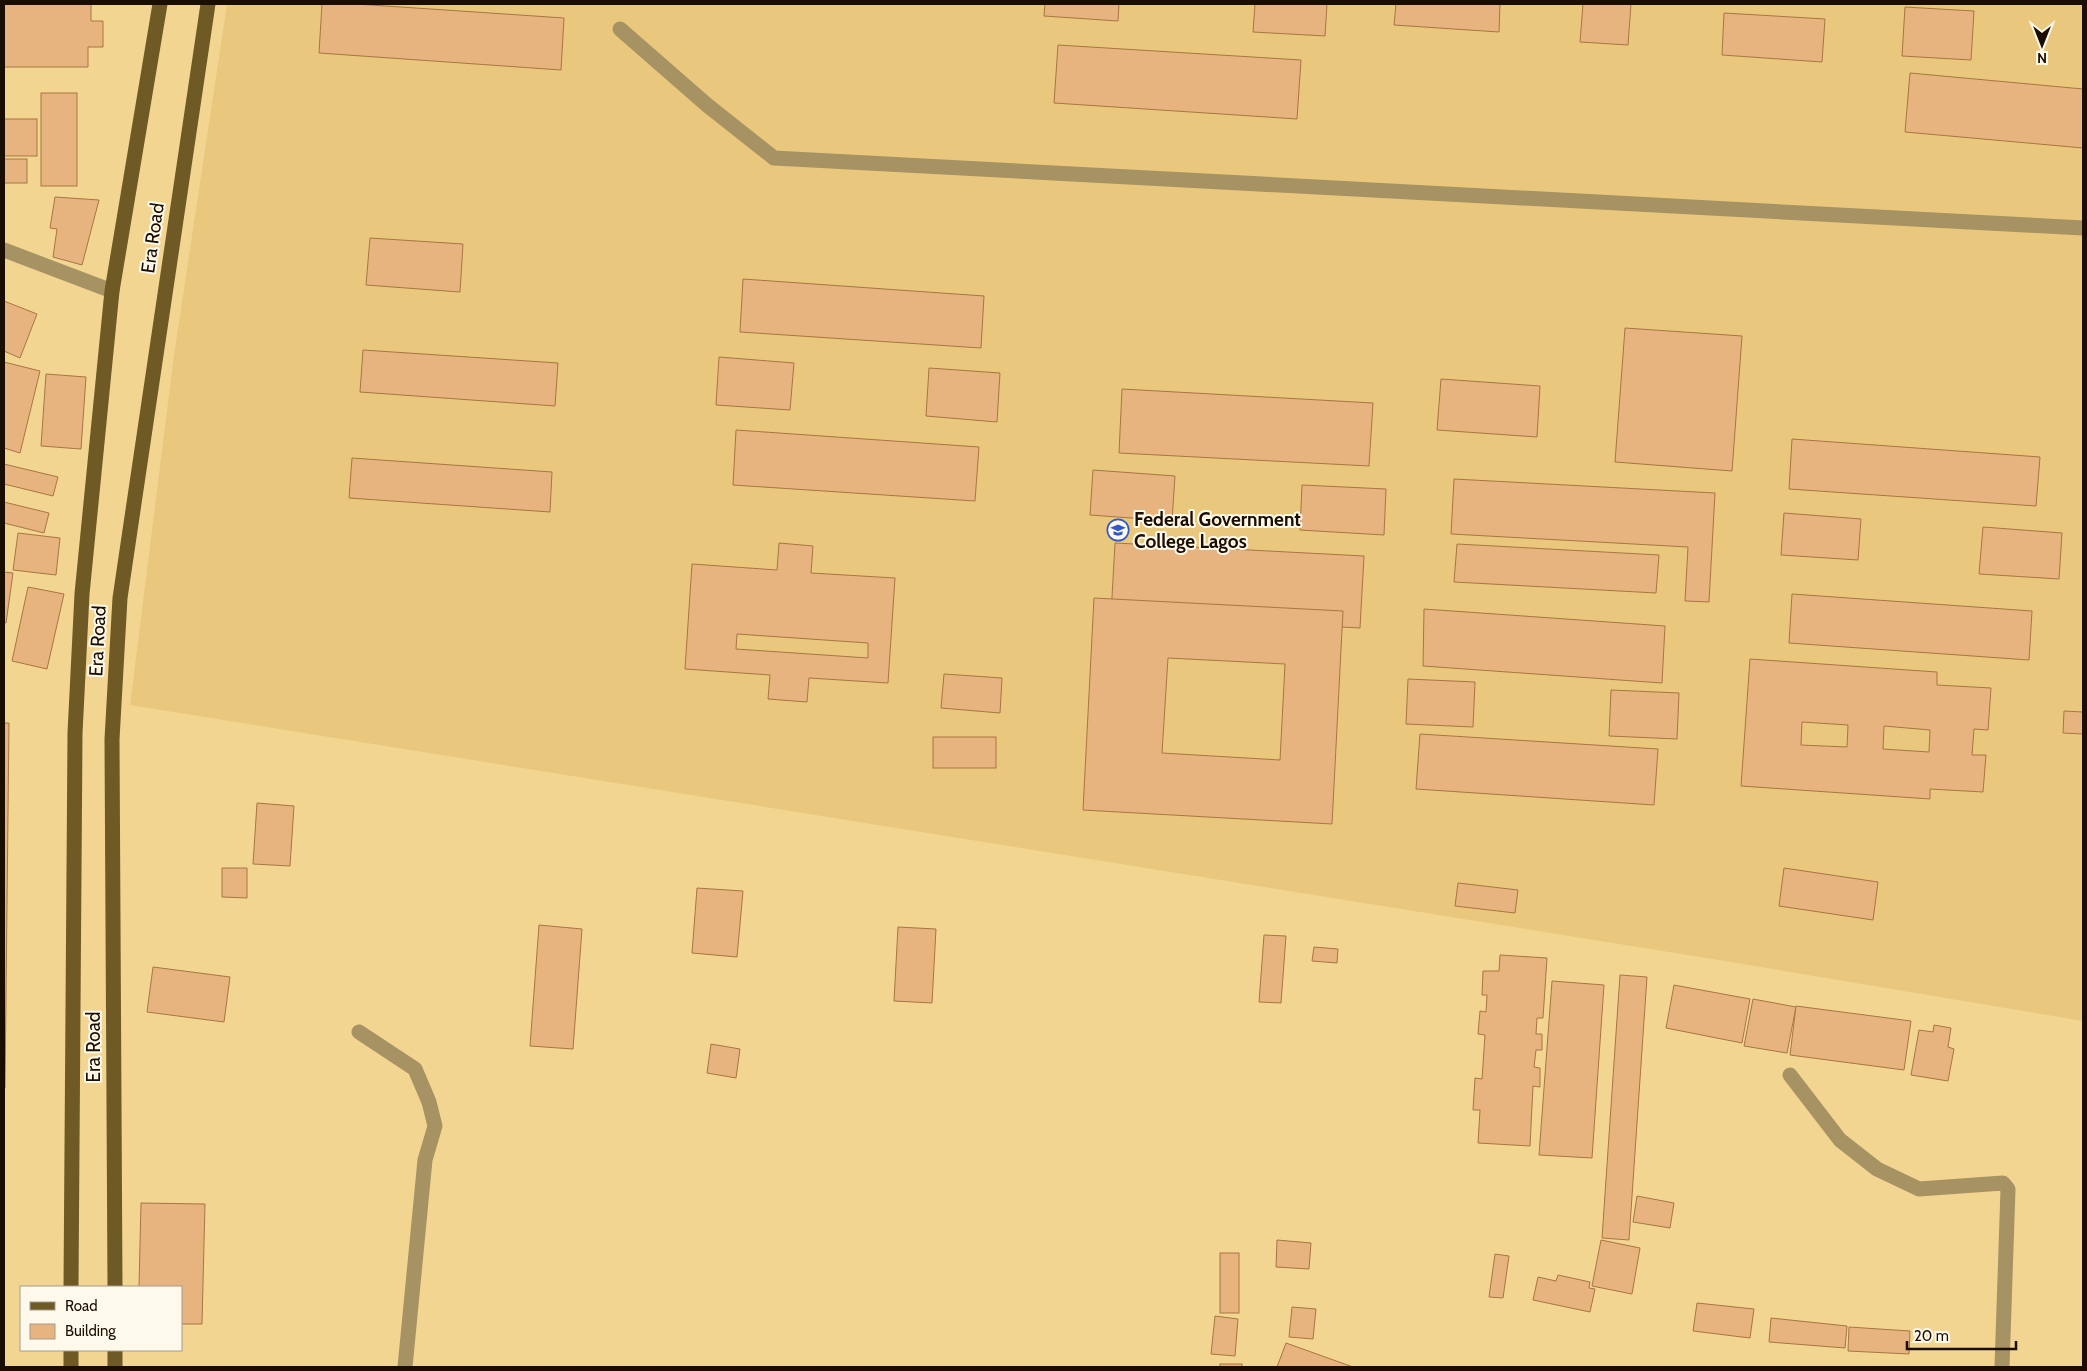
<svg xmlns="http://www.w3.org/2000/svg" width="2087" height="1371" font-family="Cabin,sans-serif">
<rect width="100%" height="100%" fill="#f3d592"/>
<path fill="#e9c87d" d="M227,4H2083V1021L1731,962L130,705L174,355Z"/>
<g fill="#e7b37f" stroke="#a77643" fill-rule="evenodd">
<path d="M4,4H91V21H103V47H88V67H4Z"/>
<path d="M322,4H356L564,18L561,70L319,53Z"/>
<path d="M1045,4H1119L1118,21L1044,16Z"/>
<path d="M1255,4H1327L1325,36L1253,32Z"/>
<path d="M1396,4H1500L1499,32L1394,25Z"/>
<path d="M1583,4H1631L1628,45L1580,42Z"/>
<path d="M1905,7L1974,11L1971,60L1902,56Z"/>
<path d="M1724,13L1825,19L1822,62L1722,55Z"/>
<path d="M1058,45L1301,60L1297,119L1054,103Z"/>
<path d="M1910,73L2083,89V148L1905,132Z"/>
<rect x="41" y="93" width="36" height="93"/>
<rect x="4" y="119" width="33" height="37"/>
<rect x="4" y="159" width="23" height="24"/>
<path d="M55,197L99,200L82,265L53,257L57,229L50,228Z"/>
<path d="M370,238L463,244L460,292L366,285Z"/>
<path d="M743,279L984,296L981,348L740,332Z"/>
<path d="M4,301L37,314L20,358L4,351Z"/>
<path d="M1625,328L1742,336L1732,471L1615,462Z"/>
<path d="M363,350L558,363L555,406L360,392Z"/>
<path d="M719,357L794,363L790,410L716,405Z"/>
<path d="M4,362L40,371L20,453L4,448Z"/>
<path d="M929,368L1000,373L997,422L926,416Z"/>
<path d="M46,374L86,377L81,449L41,446Z"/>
<path d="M1441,379L1540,386L1537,437L1437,430Z"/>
<path d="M1122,389L1373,403L1369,466L1119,453Z"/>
<path d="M736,430L979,447L975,501L733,485Z"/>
<path d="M1792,439L2040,457L2036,506L1789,489Z"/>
<path d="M352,458L552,472L550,512L349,498Z"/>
<path d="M4,464L58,477L53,496L4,484Z"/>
<path d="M1093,470L1175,476L1172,521L1090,515Z"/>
<path d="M1454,479L1715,493L1709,602L1685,601L1688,547L1451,534Z"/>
<path d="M1302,485L1386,489L1384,535L1300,530Z"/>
<path d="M4,502L49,513L44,533L4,523Z"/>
<path d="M1784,513L1861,519L1858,560L1781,555Z"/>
<path d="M1983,527L2062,533L2059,579L1979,574Z"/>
<path d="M18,533L60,538L56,575L13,570Z"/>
<path d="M779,543L813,546L811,573L895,578L888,683L809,678L807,702L768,699L770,675L685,669L692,564L777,570ZM737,634L868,643V658L736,649Z"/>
<path d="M1115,543L1364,556L1360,628L1111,615Z"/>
<path d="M1457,544L1659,555L1656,593L1454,582Z"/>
<path d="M4,572L13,573L6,623L4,622Z"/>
<path d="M28,587L64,594L47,669L12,661Z"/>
<path d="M1792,594L2032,611L2029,660L1789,643Z"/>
<path d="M1094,598L1343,611L1332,824L1083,810ZM1168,658L1285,664L1280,760L1162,753Z"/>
<path d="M1424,609L1665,626L1662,683L1423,666Z"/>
<path d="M1750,659L1937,672V685L1991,688L1988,730L1974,729L1972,755H1986L1983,792L1930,789V799L1741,786ZM1802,722L1848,725L1847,747L1801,745ZM1884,726L1930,730L1929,752L1883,749Z"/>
<path d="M944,674L1002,678L1000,713L941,708Z"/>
<path d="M1408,679L1475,682L1473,727L1406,724Z"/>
<path d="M1611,690L1679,693L1677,739L1609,736Z"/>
<path d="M2064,711L2083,712V734L2063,733Z"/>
<path d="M4,723H9L5,1088H4Z"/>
<path d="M1420,734L1658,749L1654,805L1416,789Z"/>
<rect x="933" y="737" width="63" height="31"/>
<path d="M257,803L294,806L290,866L253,864Z"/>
<path d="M222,868H247V898L222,897Z"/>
<path d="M1784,868L1878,882L1873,920L1779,906Z"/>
<path d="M1458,883L1518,890L1515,913L1455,906Z"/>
<path d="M697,888L743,891L737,957L692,953Z"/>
<path d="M539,925L582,929L573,1049L530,1046Z"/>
<path d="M898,927L936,929L932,1003L894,1001Z"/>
<path d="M1264,935L1286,936L1281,1003L1259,1002Z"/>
<path d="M1314,947L1338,949L1337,963L1312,961Z"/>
<path d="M1500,955L1547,958L1543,1018H1537L1536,1034H1542V1050H1536L1534,1067L1540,1068V1087L1533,1086L1530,1146L1478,1143L1480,1110H1473L1475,1078L1482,1079L1485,1035L1478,1034L1480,1011L1486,1012L1487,995H1482L1483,971H1499Z"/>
<path d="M153,967L230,977L224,1022L147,1012Z"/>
<path d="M1620,975L1647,977L1629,1240L1602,1238Z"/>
<path d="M1552,981L1604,985L1592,1158L1539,1155Z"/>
<path d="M1674,985L1750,999L1742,1043L1666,1028Z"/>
<path d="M1753,999L1796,1007L1787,1053L1744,1046Z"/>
<path d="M1796,1006L1911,1021L1904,1070L1790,1055Z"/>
<path d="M1934,1025L1951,1028L1948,1047L1954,1049L1948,1081L1911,1075L1919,1030L1933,1032Z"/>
<path d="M711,1044L740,1049L736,1078L707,1073Z"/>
<path d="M1637,1196L1674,1203L1670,1228L1633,1222Z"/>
<path d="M141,1203L205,1204L202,1324H181V1287H139Z"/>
<path d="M1277,1240L1311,1243L1309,1269L1276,1267Z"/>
<path d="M1601,1240L1640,1248L1632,1294L1592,1286Z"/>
<rect x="1220" y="1253" width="19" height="60"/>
<path d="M1495,1254L1509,1256L1503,1298L1489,1297Z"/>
<path d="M1558,1275L1590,1282L1589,1288L1595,1289L1590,1312L1533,1300L1538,1277L1556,1281Z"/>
<path d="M1697,1303L1754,1309L1750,1338L1693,1331Z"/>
<path d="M1292,1307L1316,1309L1313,1339L1289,1337Z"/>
<path d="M1215,1316L1238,1319L1235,1356L1211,1354Z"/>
<path d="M1771,1318L1847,1326L1845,1348L1769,1342Z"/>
<path d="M1849,1327L1910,1331L1909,1354L1848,1351Z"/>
<path d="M1286,1343L1353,1367H1277Z"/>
<rect x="1220" y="1364" width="22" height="3"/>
</g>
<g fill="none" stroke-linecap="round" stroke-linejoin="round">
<g stroke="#a79264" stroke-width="15">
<path d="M620,29L707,105L774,158L2083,228"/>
<path d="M4,250L112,291"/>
<path d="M359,1032L415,1069L429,1102L435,1126L425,1160L405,1367"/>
<path d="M1790,1075L1840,1140L1877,1169L1919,1189L2003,1183L2008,1189L2002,1367"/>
</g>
<g stroke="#6f5924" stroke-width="15">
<path d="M71,1287L75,733L82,594L112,291L160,4"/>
<path d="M115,1287L112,739L120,598L208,4"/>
<path d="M115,1350V1367"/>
<path d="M71,1367V1350"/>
</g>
</g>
<defs>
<g id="school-ring" transform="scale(1.125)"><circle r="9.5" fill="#fff9ec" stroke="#3359c9" stroke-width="1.5"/><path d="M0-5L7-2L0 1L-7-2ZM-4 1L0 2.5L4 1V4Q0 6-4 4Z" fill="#3359c9"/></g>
</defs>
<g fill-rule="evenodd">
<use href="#school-ring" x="1118" y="530"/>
</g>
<g text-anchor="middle" stroke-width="4" stroke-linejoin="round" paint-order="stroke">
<g font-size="19" fill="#190e00" stroke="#fff9ec">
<text transform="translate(152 238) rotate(-82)" y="7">Era Road</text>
<text transform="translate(97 641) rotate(-87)" y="7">Era Road</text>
<text transform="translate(93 1047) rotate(-90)" y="7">Era Road</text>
</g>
<g font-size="19" font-weight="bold" fill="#190e00" stroke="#fff9ec" text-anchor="start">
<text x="1134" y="526">Federal Government<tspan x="1134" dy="22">College Lagos</tspan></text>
</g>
</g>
<rect width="2087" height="1371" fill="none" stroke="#190e00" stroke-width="10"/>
<rect x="20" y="1286" width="162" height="65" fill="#fff9ec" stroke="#a39b8e"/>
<rect x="30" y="1302" width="25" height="8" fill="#6f5924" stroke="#a39b8e"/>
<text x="65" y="1311" font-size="15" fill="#190e00">Road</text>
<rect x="30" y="1324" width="25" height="15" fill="#e7b37f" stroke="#a39b8e"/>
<text x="65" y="1336" font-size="15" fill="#190e00">Building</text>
<g transform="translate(2042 45) rotate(180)" stroke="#fff9ec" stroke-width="4" paint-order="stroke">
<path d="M0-4L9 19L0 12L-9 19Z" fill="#190e00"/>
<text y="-8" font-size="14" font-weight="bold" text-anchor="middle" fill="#190e00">N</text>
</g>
<path d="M1907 1341v8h109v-8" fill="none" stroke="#190e00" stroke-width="2.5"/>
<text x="1914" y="1341" font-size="15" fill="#190e00" stroke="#fff9ec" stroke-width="4" paint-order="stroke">20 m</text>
</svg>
